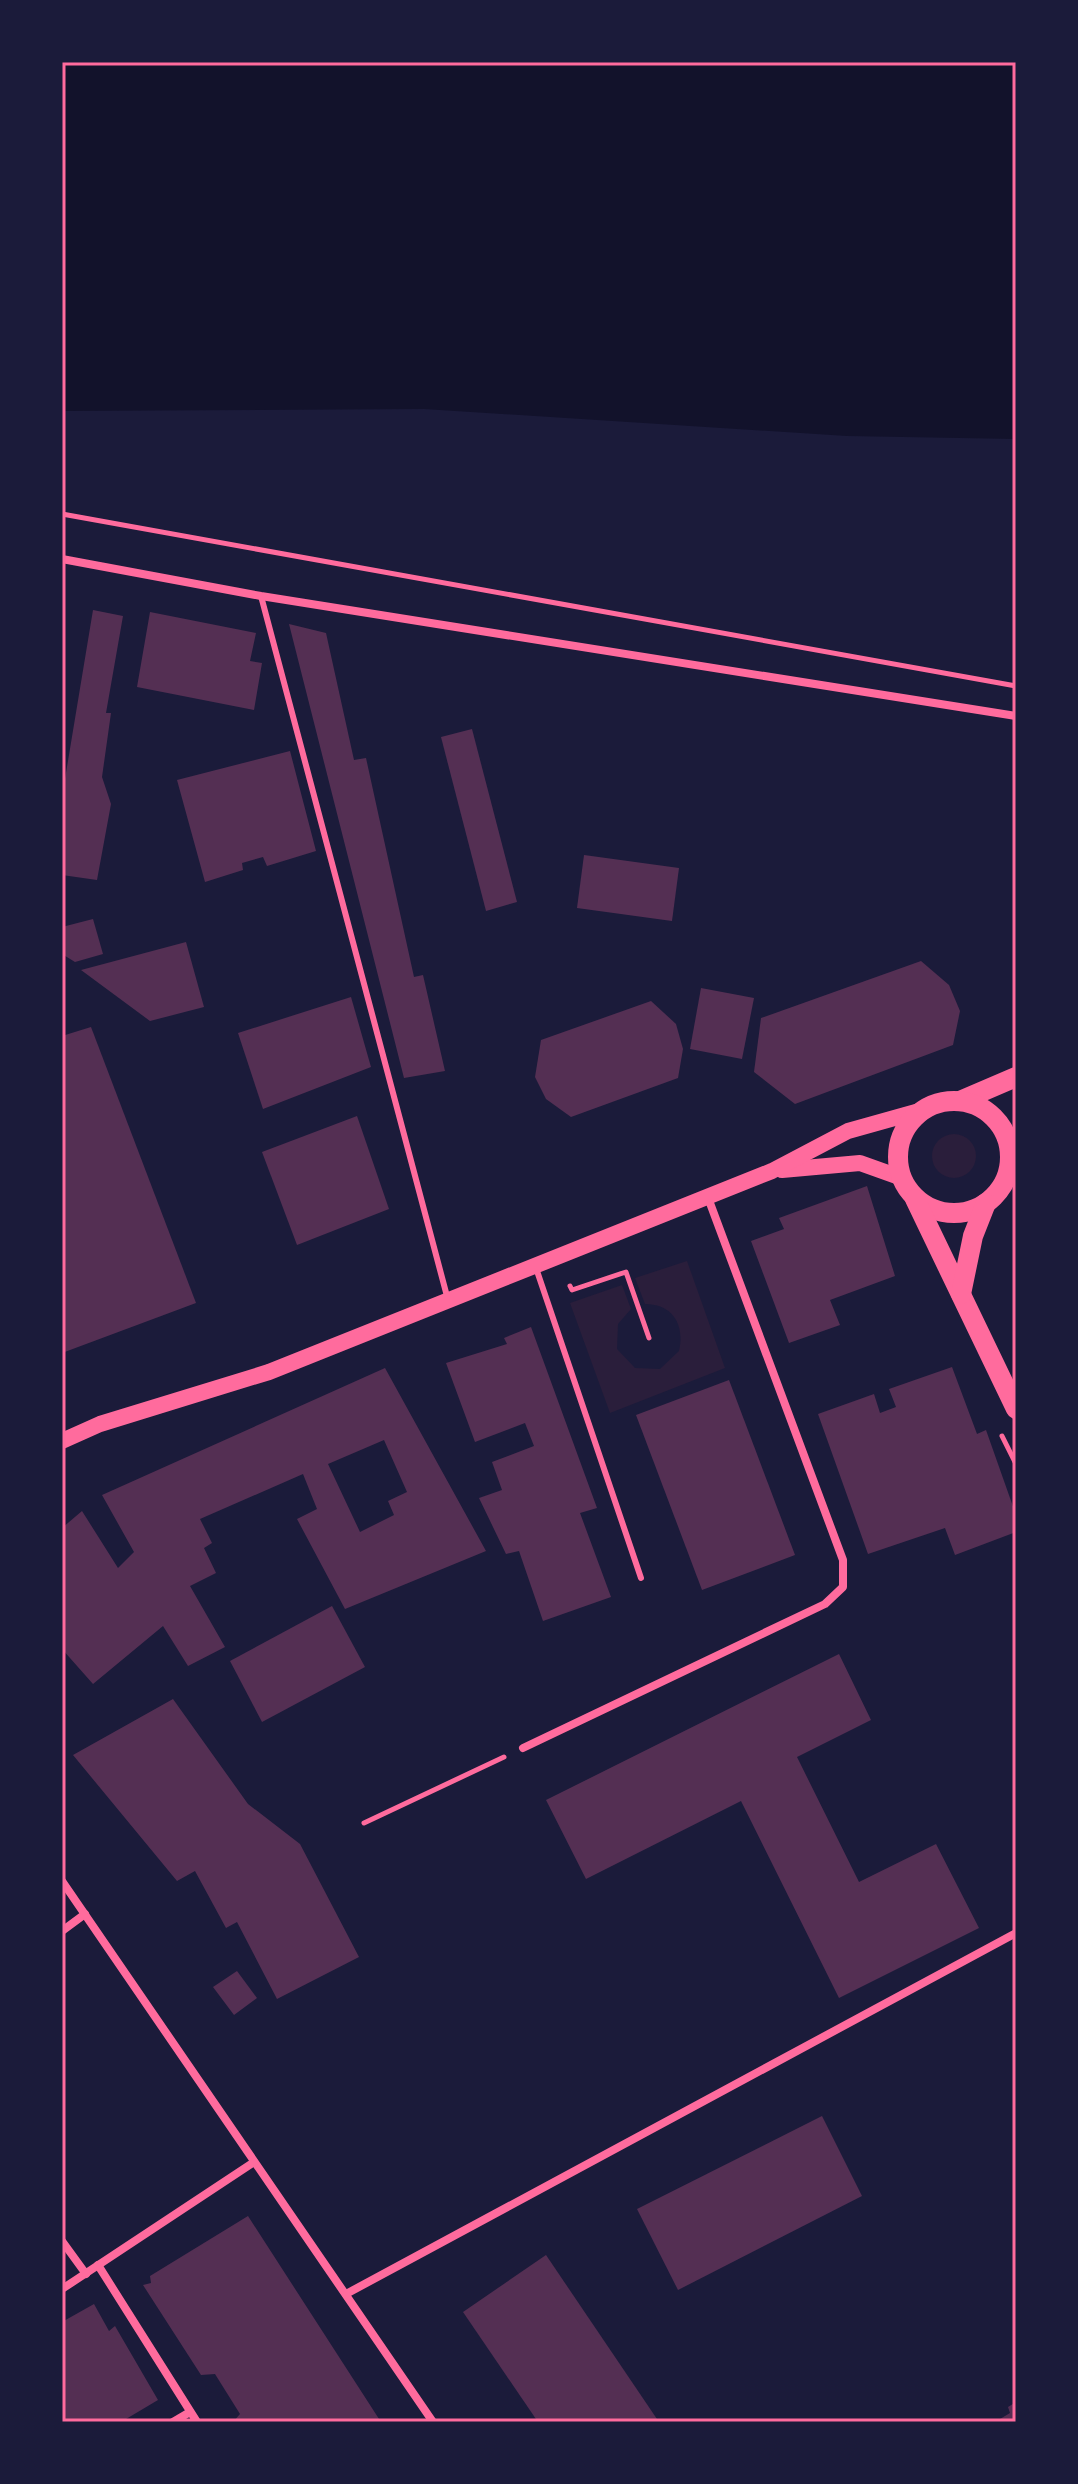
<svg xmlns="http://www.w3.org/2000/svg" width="1078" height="2484" font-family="'Asap Condensed',sans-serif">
<rect width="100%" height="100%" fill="#1b1b3a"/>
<g fill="#2a1e3b">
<circle cx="954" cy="1156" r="22"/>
<path d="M687,1261L725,1368L610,1413L570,1303L622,1285L631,1309L618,1324L617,1349L635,1368L660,1369L679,1351C685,1325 673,1304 645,1304L635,1278Z"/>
</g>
<path fill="#12122b" d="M62,62H1016V439L847,436L424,409L62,411Z"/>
<g fill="#542f53" fill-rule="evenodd">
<path d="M93,610L123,616L106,713H111L102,777L111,804L97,880L62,875V797Z"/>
<path d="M150,612L256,633L250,661L262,663L254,710L137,687Z"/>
<path d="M289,624L326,633L354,760L366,758L414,977L423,975L445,1071L404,1078Z"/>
<path d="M472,729L517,902L486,911L441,737Z"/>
<path d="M290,751L316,851L267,866L263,857L242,863L243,870L205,882L177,780Z"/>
<path d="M584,855L679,868L672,921L577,908Z"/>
<path d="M93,919L103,954L75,962L62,954V927Z"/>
<path d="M186,942L204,1007L150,1021L81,970Z"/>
<path d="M921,961L949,985L960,1011L953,1045L795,1104L754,1072L761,1018Z"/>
<path d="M701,988L754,998L742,1059L690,1049Z"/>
<path d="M351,997L371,1067L263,1109L238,1033Z"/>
<path d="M651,1001L676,1024L683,1049L678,1078L571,1117L546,1099L535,1077L541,1040Z"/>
<path d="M91,1027L196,1303L62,1353V1036Z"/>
<path d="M357,1116L389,1209L297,1245L262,1152Z"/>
<path d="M867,1186L895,1276L830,1300L840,1325L789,1343L751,1241L784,1229L779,1218Z"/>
<path d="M531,1327L597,1508L580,1513L611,1597L543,1621L519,1551L506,1554L479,1498L502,1490L492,1462L534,1446L525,1423L475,1442L446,1363L507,1344L504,1338Z"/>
<path d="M952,1367L977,1434L986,1430L1016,1515V1532L955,1555L945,1528L868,1554L818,1414L874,1394L880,1413L896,1407L889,1389Z"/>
<path d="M385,1368L486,1551L345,1609L297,1519L317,1509L303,1474L200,1519L212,1543L204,1548L216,1573L190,1586L225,1647L188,1666L163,1626L93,1684L62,1649V1528L82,1511L118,1568L134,1552L102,1495ZM384,1440L407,1492L388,1501L394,1515L360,1532L328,1464Z"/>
<path d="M729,1380L795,1555L702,1590L636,1415Z"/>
<path d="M332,1606L365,1667L262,1722L230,1661Z"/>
<path d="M839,1654L871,1720L797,1757L859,1882L936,1844L979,1928L839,1998L741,1801L586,1879L546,1800Z"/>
<path d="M173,1699L248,1804L300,1844L359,1957L277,1999L237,1922L226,1928L195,1871L177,1881L73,1755Z"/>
<path d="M237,1971L257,1998L234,2015L213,1987Z"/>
<path d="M822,2116L862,2196L678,2290L637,2209Z"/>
<path d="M248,2216L381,2422H233L240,2414L215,2374L201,2375L143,2285L151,2283L150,2276Z"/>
<path d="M546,2255L659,2422H538L463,2312Z"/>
<path d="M94,2304L109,2331L115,2326L158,2400L121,2422H62V2322Z"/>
<path d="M1016,2402V2422H995L1010,2413L1008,2407Z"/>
</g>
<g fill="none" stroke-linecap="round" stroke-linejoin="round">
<g stroke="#ff6b9d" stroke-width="5">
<path d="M62,514L1016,686"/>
<path d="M570,1286L572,1290L626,1272L649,1338"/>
<path d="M1002,1436L1016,1464"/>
<path d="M364,1823L504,1757"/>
</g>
<g stroke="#ff6b9d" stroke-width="6">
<path d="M261,596L448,1300"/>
<path d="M536,1268L641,1578"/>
</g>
<g stroke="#ff6b9d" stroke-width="8">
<path d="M62,559L261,596L1016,716"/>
<path d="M523,1748L825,1604L843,1587V1560L707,1195"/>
<path d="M62,1881L433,2422"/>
<path d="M62,1931L85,1914"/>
<path d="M62,2241L86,2274"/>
<path d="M98,2265L197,2422"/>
<path d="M62,2289L254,2162"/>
<path d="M346,2294L1016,1933"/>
<path d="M173,2422L190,2412"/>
</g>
<g stroke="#ff6b9d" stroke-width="16">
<path d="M782,1170L860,1163L902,1178"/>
<path d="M62,1441L100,1424L269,1372L772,1171L848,1131L923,1110"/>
</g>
<g stroke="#ff6b9d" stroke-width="20">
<path d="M960,1101L1016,1077"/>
<circle cx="954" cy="1157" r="56"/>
<path d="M915,1199L1016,1409"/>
<path d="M961,1294L973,1236L986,1203"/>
</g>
</g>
<rect width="1078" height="2484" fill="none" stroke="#1b1b3a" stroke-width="128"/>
<rect x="64" y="64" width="950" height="2356" fill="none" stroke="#ff6b9d" stroke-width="3"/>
</svg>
